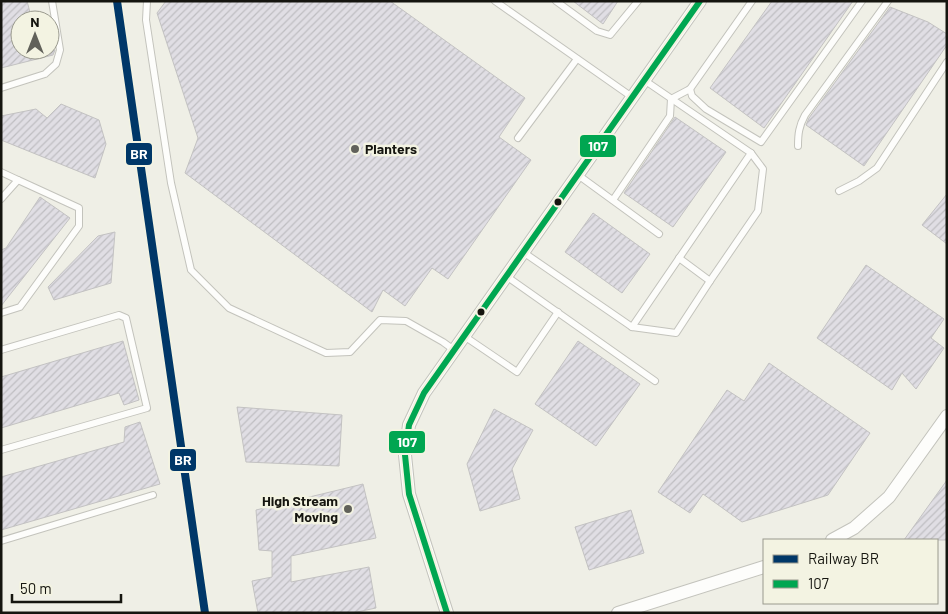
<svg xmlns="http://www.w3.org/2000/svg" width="948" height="614" font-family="Barlow,sans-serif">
<defs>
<pattern id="building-hatch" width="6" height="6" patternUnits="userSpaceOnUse" patternTransform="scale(1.25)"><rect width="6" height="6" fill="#e0dee4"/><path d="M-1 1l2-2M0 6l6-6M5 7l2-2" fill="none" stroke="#bfbec2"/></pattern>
</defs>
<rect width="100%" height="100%" fill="#efefe6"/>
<g fill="url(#building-hatch)" stroke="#c3c2c2">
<path d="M1,1H27L32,20H20V50H55L53,55L1,68Z"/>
<path d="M166,1H390L525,98L499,137L531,160L448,279L432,268L405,306L383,290L372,312L185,173L198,138L157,13Z"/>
<path d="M573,1H618L603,24Z"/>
<path d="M772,1H853L764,128L710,88Z"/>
<path d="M890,7L928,22L947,34V45L864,166L806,125L809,118Z"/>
<path d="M61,104L99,120L106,144L95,178L1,140V116L36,109L47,118Z"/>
<path d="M675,117L726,152L673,227L624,193Z"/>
<path d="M947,194V244L922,225Z"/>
<path d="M40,197L70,218L1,306V250L6,248Z"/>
<path d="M593,213L650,254L622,293L565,252Z"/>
<path d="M115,232L111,283L54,300L48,287L98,236Z"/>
<path d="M866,265L944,319L931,338L944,348L916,389L902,373L892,390L817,338Z"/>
<path d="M123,341L139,400L124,405L119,393L1,428V377Z"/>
<path d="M578,341L640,384L596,446L535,404Z"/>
<path d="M769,363L870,433L828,495L742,522L703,494L690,513L658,492L727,390L744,401Z"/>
<path d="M237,407L342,415L339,466L246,462Z"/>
<path d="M494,409L533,430L512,469L520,499L480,511L467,464Z"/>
<path d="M140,422L160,484L1,530V477L124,442L125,427Z"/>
<path d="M947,480V540H904Z"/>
<path d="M363,484L376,538L291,556V582L369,567L376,608L352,613H258L252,581L272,577V551L259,550L256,510Z"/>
<path d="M631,510L644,553L589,570L575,527Z"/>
</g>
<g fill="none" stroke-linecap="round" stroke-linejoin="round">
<g stroke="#c3c3bc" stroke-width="8">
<g id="lane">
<path d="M147,1L146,20L171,183L191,270L229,308L326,353L350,352L380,320L406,321L443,342L454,350"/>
<path d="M495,1L632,97"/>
<path d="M556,1L597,31L610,35L638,1"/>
<path d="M1,88L45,74L56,64L60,50L52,1"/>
<path d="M690,89L692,96L706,109L761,142L862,1"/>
<path d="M518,138L577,59"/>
<path d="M798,146C798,134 799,126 805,115L888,1"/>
<path d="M1,172L18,180L1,199"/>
<path d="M578,175L659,234"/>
<path d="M839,191L859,181L877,168L947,62"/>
<path d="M613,200L670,116L671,99L690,89L752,1"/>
<path d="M523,252L632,327L751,153L644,80"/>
<path d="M679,258L710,281L758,211L763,169L751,153"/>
<path d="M506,276L655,381"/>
<path d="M1,313L20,307L79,226V208L18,180"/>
<path d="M632,327L676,333L710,281"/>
<path d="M464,336L517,372L558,312"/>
<path d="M1,350L119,315L126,318L147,408L1,450"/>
<path d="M1,541L153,495"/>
</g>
</g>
<g stroke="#c3c3bc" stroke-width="14">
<g id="street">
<path d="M832,540L854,528L889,497L947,416"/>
<path d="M447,613L409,494L405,455L409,425L424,393L700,1"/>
<path d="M618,613L764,567"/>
</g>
</g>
<use href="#lane" stroke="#fdfdfb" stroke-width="6"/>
<use href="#street" stroke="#fdfdfb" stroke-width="12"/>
<g stroke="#f3f3e2" stroke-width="10">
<path id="bus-1" d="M447,613L409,494L405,455L409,425L424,393L700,1"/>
</g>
<use href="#bus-1" stroke="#00a651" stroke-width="6"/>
<g stroke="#f3f3e2" stroke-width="11">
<path id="rail-1" d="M117,1L205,613"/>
</g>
<use href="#rail-1" stroke="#003768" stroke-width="8"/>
</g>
<g fill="#61615a" stroke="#f3f3e2" stroke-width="2">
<circle cx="355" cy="149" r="5"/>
<circle cx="348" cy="509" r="5"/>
</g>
<g fill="#15150f" stroke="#f3f3e2" stroke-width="2">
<circle cx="558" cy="202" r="4.5"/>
<circle cx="481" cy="312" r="4.5"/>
</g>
<g text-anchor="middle" stroke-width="5" stroke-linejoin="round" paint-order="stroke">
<g font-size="14" font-weight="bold" fill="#15150f" stroke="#f3f3e2" text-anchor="start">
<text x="365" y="154">Planters</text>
<text x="338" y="506" text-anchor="end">High Stream<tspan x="338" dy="16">Moving</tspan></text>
</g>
</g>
<g stroke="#f3f3e2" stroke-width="2">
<rect x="579" y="134" width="38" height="24" rx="5" fill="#00a651"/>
<rect x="125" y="142" width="28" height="24" rx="5" fill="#003768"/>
<rect x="388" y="430" width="38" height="24" rx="5" fill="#00a651"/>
<rect x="169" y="448" width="28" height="24" rx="5" fill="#003768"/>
</g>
<g font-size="14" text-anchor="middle" font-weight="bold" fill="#fff">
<text x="598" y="151">107</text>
<text x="139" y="159">BR</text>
<text x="407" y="447">107</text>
<text x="183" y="465">BR</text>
</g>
<rect width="948" height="614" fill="none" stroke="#15150f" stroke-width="5"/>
<rect x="763" y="539" width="175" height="65" fill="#f3f3e2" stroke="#9a9a8e"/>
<rect x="773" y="555" width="25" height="8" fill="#003768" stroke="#9a9a8e"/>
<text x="808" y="564" font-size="15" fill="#15150f">Railway BR</text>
<rect x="773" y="580" width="25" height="8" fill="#00a651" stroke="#9a9a8e"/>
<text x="808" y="589" font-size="15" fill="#15150f">107</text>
<g transform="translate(35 35)"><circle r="24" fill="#f3f3e2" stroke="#9a9a8e"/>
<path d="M0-4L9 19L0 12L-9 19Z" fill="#61615a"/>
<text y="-8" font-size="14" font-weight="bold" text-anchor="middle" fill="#15150f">N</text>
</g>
<path d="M12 594v8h109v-8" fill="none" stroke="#15150f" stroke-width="2.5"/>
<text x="20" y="594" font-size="15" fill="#15150f" stroke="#f3f3e2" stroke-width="4" paint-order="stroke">50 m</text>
</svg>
